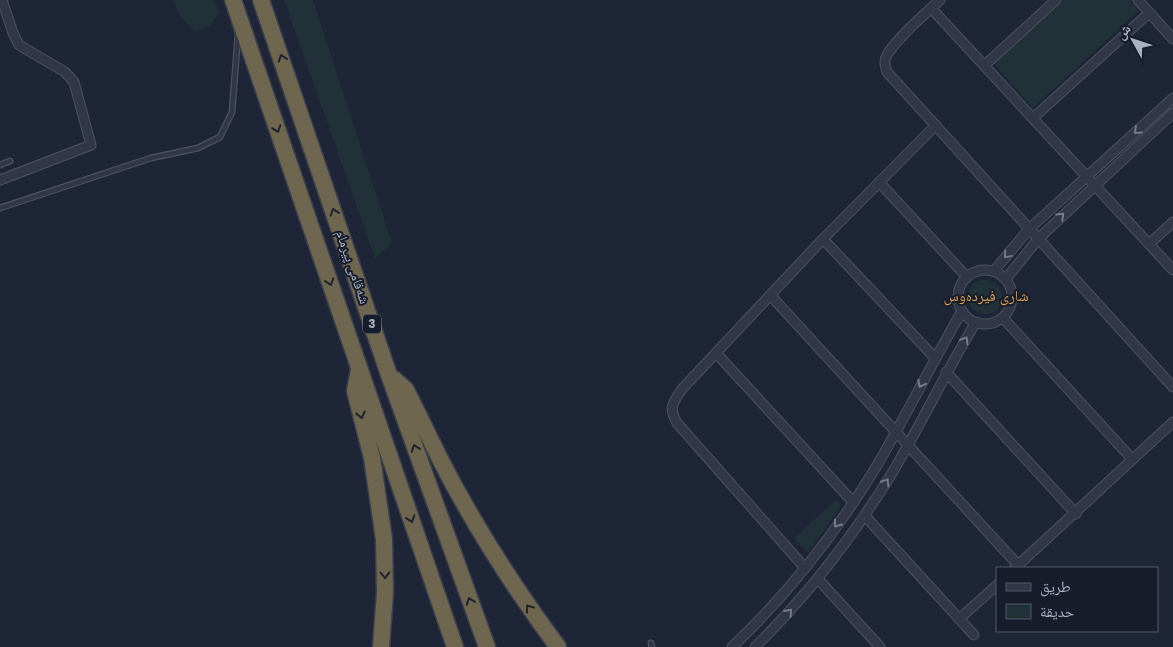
<svg xmlns="http://www.w3.org/2000/svg" width="1173" height="647" font-family="Poppins,'Noto Naskh Arabic',sans-serif">
<rect width="100%" height="100%" fill="#1e2537"/>
<g fill="#203238">
<path d="M173,0H214L219,13L210,25L195,32L181,17Z"/>
<path d="M284,0H313L392,243L375,258Z"/>
<path d="M1064,0H1130L1138,11L1033,108L994,64Z"/>
<circle cx="985" cy="297" r="17"/>
<path d="M836,500L841,506L808,553L794,538Z"/>
</g>
<g fill="none" stroke-linecap="round" stroke-linejoin="round">
<g stroke="#4c5262" stroke-width="7">
<g id="lane">
<path d="M0,165L10,161"/>
<path d="M0,208L151,158L198,148L220,137L232,112L238,34"/>
<path d="M651,643L652,647"/>
</g>
</g>
<g stroke="#4c5262" stroke-width="11">
<g id="street">
<path d="M940,0C926,13 894,40 886,57C884,62 885,67 887,72L1173,387"/>
<path d="M1138,0L1173,39"/>
<path d="M931,8L1173,270"/>
<path d="M985,65L1056,0"/>
<path d="M1033,118L1149,13"/>
<path d="M0,180L91,145L74,82L65,72L19,45L13,33L2,0"/>
<path d="M879,182L966,276"/>
<path d="M823,239L935,358"/>
<path d="M1149,244L1173,222"/>
<circle cx="985" cy="297" r="27"/>
<path d="M994,271L1029,229L1173,98"/>
<path d="M1006,279L1038,239L1173,113"/>
<path d="M771,296L1018,565"/>
<path d="M1003,318L1132,459"/>
<path d="M716,353L853,502"/>
<path d="M946,372L1076,514"/>
<path d="M865,516L974,635"/>
<path d="M805,568L677,423C668,408 673,402 682,389L823,239L936,125"/>
<path d="M1015,568L1173,422"/>
<path d="M818,579L880,647"/>
<path d="M959,619L997,585"/>
<path d="M732,647C788,594 836,533 876,467C906,416 932,363 962,311"/>
<path d="M755,647C807,596 851,539 889,478C920,427 945,373 976,322"/>
</g>
</g>
<g stroke="#393f4e" stroke-width="19">
<g id="highway">
<path d="M233,0L455,647"/>
<path d="M261,0L389,375L487,647"/>
<path d="M359,369L355,391L372,458L384,539L385,592L381,647"/>
<path d="M394,379L406,390C423,423 438,457 456,489C486,544 521,597 558,647"/>
</g>
</g>
<use href="#lane" stroke="#323747" stroke-width="4.5"/>
<use href="#street" stroke="#323747" stroke-width="9"/>
<use href="#highway" stroke="#6e664e" stroke-width="16"/>
</g>
<defs><path id="oneway-chevron" d="M-2-3.5L2.5 0L-2 3.5" fill="none" stroke-width="1.6" stroke-linecap="round" stroke-linejoin="round" transform="scale(1.25)"/></defs>
<g stroke="#20242e">
<use href="#oneway-chevron" transform="translate(282 58) rotate(-109)"/>
<use href="#oneway-chevron" transform="translate(277 129) rotate(71)"/>
<use href="#oneway-chevron" transform="translate(334 212) rotate(-109)"/>
<use href="#oneway-chevron" transform="translate(330 282) rotate(71)"/>
<use href="#oneway-chevron" transform="translate(361 415) rotate(76)"/>
<use href="#oneway-chevron" transform="translate(415 448) rotate(-110)"/>
<use href="#oneway-chevron" transform="translate(411 519) rotate(71)"/>
<use href="#oneway-chevron" transform="translate(385 575) rotate(88)"/>
<use href="#oneway-chevron" transform="translate(470 601) rotate(-110)"/>
<use href="#oneway-chevron" transform="translate(529 608) rotate(-126)"/>
</g>
<g stroke="#757a8c">
<use href="#oneway-chevron" transform="translate(1137 131) rotate(138)"/>
<use href="#oneway-chevron" transform="translate(1061 216) rotate(-44)"/>
<use href="#oneway-chevron" transform="translate(1007 255) rotate(130)"/>
<use href="#oneway-chevron" transform="translate(965 340) rotate(-59)"/>
<use href="#oneway-chevron" transform="translate(921 384) rotate(118)"/>
<use href="#oneway-chevron" transform="translate(886 482) rotate(-58)"/>
<use href="#oneway-chevron" transform="translate(837 524) rotate(126)"/>
<use href="#oneway-chevron" transform="translate(789 612) rotate(-48)"/>
</g>
<g text-anchor="middle" stroke-width="4" stroke-linejoin="round" paint-order="stroke">
<rect fill="#171d2b" stroke="#7f8596" stroke-width="1" x="363" y="314.5" width="18" height="19" rx="4"/>
<g font-size="12" font-weight="bold" fill="#abb1c4">
<text x="372" y="328">3</text>
</g>
<g font-size="14" fill="#abb1c4" stroke="#171d2b">
<text transform="translate(353 267) rotate(71)" y="5">شەقامی پیرمام</text>
</g>
<g font-size="15" fill="#d89f53" stroke="#171d2b">
<text x="986" y="301">شاری فیردەوس</text>
</g>
</g>
<rect x="996" y="567" width="162" height="65" fill="#171d2b" stroke="#525868"/>
<rect x="1006" y="583" width="25" height="8" fill="#323747" stroke="#525868"/>
<text x="1040" y="592" font-size="15" fill="#abb1c4">طريق</text>
<rect x="1006" y="604" width="25" height="15" fill="#203238" stroke="#525868"/>
<text x="1040" y="617" font-size="15" fill="#abb1c4">حديقة</text>
<g transform="translate(1133 40) rotate(310)" stroke="#171d2b" stroke-width="4" paint-order="stroke">
<path d="M0-4L9 19L0 12L-9 19Z" fill="#abb1c4"/>
<text y="-8" font-size="14" font-weight="bold" text-anchor="middle" fill="#abb1c4">ش</text>
</g>
</svg>
